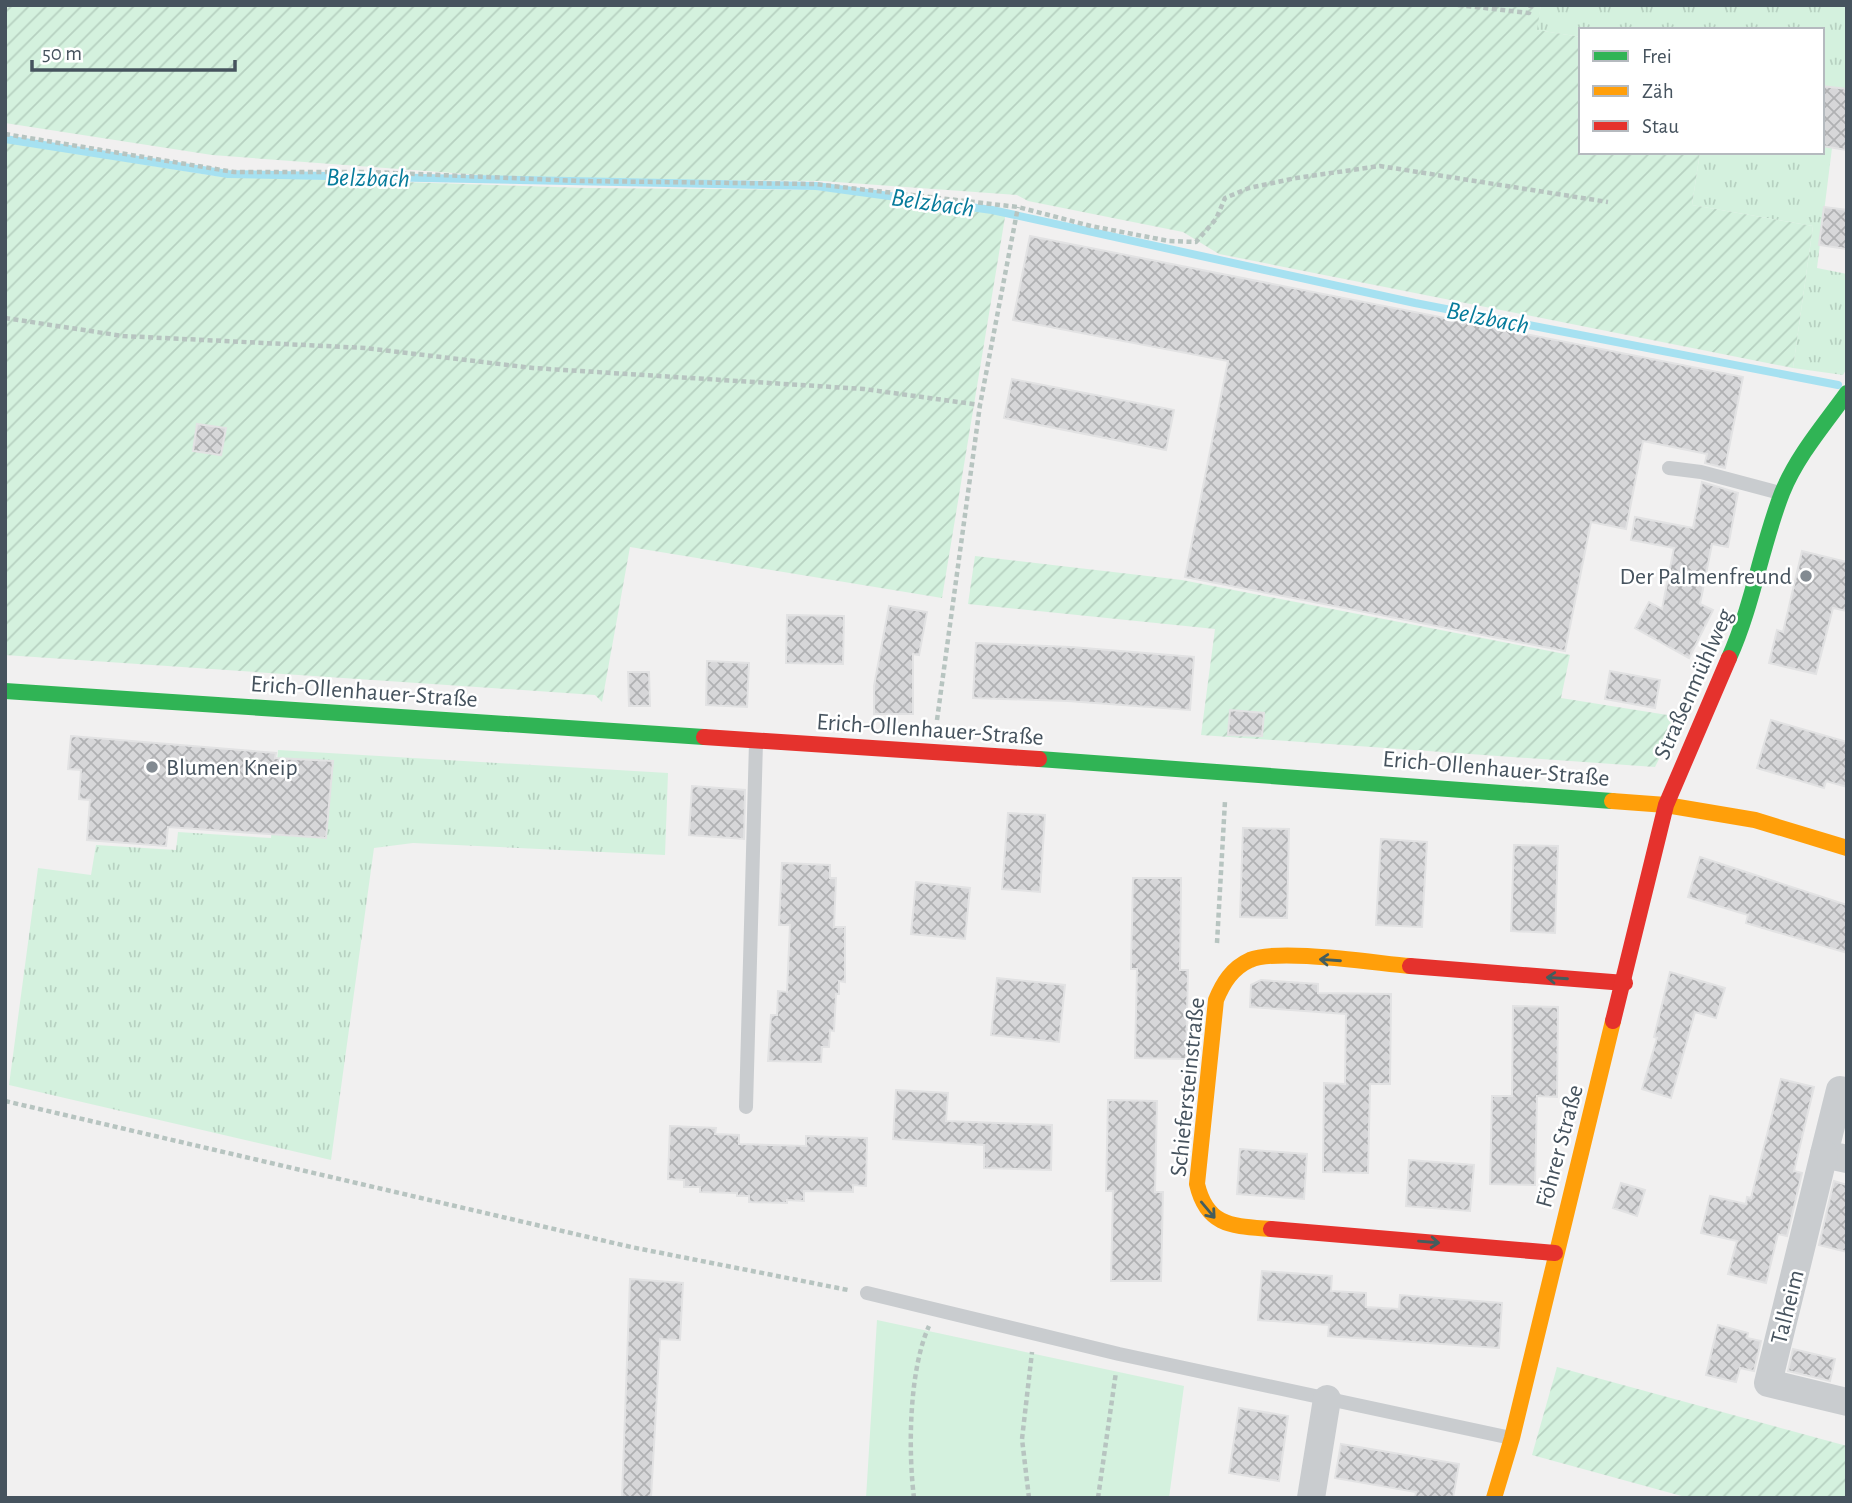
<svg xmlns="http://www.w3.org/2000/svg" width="1852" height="1503" font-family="'Alegreya Sans',sans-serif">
<defs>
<pattern id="grass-tufts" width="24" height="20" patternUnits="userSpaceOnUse" patternTransform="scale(1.75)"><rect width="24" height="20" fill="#d4f1de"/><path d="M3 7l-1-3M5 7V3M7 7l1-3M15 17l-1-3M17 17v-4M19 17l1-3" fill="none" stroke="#b7d1c1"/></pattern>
<pattern id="garden-furrows" width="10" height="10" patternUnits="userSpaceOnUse" patternTransform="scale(1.75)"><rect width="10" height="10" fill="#d4f1de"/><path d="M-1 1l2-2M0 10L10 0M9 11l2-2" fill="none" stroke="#b7d1c1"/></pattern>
<pattern id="building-cross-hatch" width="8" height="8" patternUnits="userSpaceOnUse" patternTransform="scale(1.75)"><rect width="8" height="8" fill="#d7d7d9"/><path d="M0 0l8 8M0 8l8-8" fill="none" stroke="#b0b1b3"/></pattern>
</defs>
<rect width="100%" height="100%" fill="#f1f0f0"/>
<g fill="url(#grass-tufts)">
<path d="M1541,5H1847V94L1840,88L1822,86V30H1581V37L1536,30Z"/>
<path d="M1822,146L1832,148L1817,268L1847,274V368L1843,375L1793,368L1813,226L1692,205L1700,152H1822Z"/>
<path d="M278,750L668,773L665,855L413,843L374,848L331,1160L9,1085L38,868L91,875L96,845L176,850L178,832L271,838Z"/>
</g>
<path fill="#d4f1de" d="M877,1320L1184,1386L1169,1498H866Z"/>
<g fill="url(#garden-furrows)">
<path d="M5,5H1541L1537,30L1581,37V152H1700L1692,205L1813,226L1793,368L1219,254L1183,232L1028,201L1017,195L822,181L533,179L212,155L5,123Z"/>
<path d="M5,142L215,176L586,188L816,190L1006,211L942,598L630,547L602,702L595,695L5,655Z"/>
<path d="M975,556L1182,580L1570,655L1561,698L1680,717L1655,767L1201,735L1215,629L968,604Z"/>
<path d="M1557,1367L1847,1446V1498H1689L1532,1455Z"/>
</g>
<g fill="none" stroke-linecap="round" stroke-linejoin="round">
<path stroke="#a6e1f1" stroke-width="8" d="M5,139L228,174L816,186L992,210L1415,303L1838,385"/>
</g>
<g fill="url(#building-cross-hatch)" stroke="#e2e2e3" stroke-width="2">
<path d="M1822,86L1847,89V150L1822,146Z"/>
<path d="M1824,207L1847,210V249L1819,245Z"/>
<path d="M1030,236L1743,377L1725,468L1705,463L1707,454L1643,441L1626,529L1591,522L1565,651L1185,577L1228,361L1013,320Z"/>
<path d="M1012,379L1174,410L1166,450L1004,418Z"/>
<path d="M197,424L226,428L221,455L193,451Z"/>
<path d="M1702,482L1738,493L1728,547L1712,544L1700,604L1713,610L1689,658L1635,628L1649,602L1662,609L1674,548L1631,540L1635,517L1693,528Z"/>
<path d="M1802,551L1847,562V611L1833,608L1816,674L1769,663L1777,630L1783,632Z"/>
<path d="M889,606L927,612L919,655L913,654V714H874V686Z"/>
<path d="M787,615L844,616L843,664L786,663Z"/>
<path d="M976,643L1071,647L1194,657L1190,710L1068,701L973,698Z"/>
<path d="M707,661L749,663L747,707L706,705Z"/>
<path d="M1610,671L1660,680L1655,708L1605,699Z"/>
<path d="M628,672H649L650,706H629Z"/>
<path d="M1230,710L1264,713L1262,736L1228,735Z"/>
<path d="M1771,720L1847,742V787L1826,781L1824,788L1757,768Z"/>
<path d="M71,736L276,753L275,758L333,761L326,838L168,827L166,846L87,840L90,800L79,799L81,770L68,769Z"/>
<path d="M692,786L745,790L744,839L689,835Z"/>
<path d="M1008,813L1045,815L1040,892L1002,889Z"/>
<path d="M1243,828L1289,829L1287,918L1240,917Z"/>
<path d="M1381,839L1427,842L1422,927L1376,925Z"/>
<path d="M1514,845L1558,846L1555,933L1511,931Z"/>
<path d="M1700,857L1847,905V953L1746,923L1748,915L1688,897Z"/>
<path d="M782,863L830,865V878H836L834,927H845V982L839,981V994H836L834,1031L830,1030L829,1047H822L821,1062L768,1061L771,1015H777L778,991L787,992L790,925H779Z"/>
<path d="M1133,878H1181L1180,970H1188L1186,1059L1135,1058L1137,969H1131Z"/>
<path d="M916,882L970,888L965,939L911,934Z"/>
<path d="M1670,972L1725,988L1716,1018L1695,1012L1671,1098L1642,1089L1657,1038L1654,1037Z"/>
<path d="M997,978L1065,985L1059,1042L991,1035Z"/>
<path d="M1261,980L1318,984V993L1391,994L1390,1084H1370L1368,1173L1323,1172L1324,1083L1345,1084L1346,1014L1250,1007L1251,985Z"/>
<path d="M1513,1006L1558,1007L1557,1097L1537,1096L1535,1185L1490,1184L1492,1096H1512Z"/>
<path d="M1781,1079L1814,1087L1794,1171L1802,1173L1787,1236L1778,1234L1766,1283L1728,1274L1737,1241L1701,1233L1710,1196L1746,1204L1747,1197L1751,1198Z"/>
<path d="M896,1090L948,1093L946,1121L1052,1125L1051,1170L984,1168V1145L893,1139Z"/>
<path d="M1108,1100L1157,1101L1155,1192H1163L1161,1281H1111L1113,1191H1106Z"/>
<path d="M670,1126L716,1128L715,1134L739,1135V1144L806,1146V1136L867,1138L866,1186L853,1185V1192L804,1191V1201L787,1200V1203L749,1202V1196H737V1193L700,1192V1187H684V1180L668,1179Z"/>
<path d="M1240,1149L1307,1154L1304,1199L1237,1194Z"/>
<path d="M1409,1160L1474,1165L1470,1211L1406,1206Z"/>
<path d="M1834,1181L1847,1185V1252L1819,1245Z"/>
<path d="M1621,1183L1645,1190L1637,1216L1613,1208Z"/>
<path d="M1262,1271L1332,1276L1331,1291L1366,1293V1307L1399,1309L1400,1295L1502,1303L1499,1348L1328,1336L1329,1325L1258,1320Z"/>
<path d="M630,1279L683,1283L680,1340L660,1339L651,1498H622Z"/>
<path d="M1718,1325L1748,1333L1747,1338L1761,1341L1754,1371L1740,1368L1736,1382L1706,1375Z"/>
<path d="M1793,1349L1835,1359L1830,1381L1788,1371Z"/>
<path d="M1239,1408L1288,1416L1279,1481L1229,1473Z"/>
<path d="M1341,1444L1459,1464L1453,1498H1415L1416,1492L1335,1478Z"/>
</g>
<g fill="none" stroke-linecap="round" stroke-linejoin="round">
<g stroke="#b7c4c0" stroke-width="4.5" stroke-dasharray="5 3.5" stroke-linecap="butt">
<path d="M1458,5L1529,13L1531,5"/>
<path d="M5,134L234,172H371L580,181L815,184L1018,207L1091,226L1169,241L1196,242L1216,219L1225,198L1249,188L1296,178L1380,166L1608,202"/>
<path d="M5,318L123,336L365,348L533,368L864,389L980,405"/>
<path d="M937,720L980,405L1018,207"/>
<path d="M1217,943L1225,801"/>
<path d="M5,1101L631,1247L848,1290"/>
<path d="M914,1498C908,1450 909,1370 929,1326"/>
<path d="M1029,1498L1022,1439L1032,1352"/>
<path d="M1098,1498L1116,1372"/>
</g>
<g stroke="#c9cccf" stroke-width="14">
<path d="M1669,468L1701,472L1780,493"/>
<path d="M746,1107L756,742"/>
<path d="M867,1293L1119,1354L1511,1438"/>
</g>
<g stroke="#c9cccf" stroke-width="28">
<path d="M1847,1092L1840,1090L1824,1154L1847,1159"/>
<path d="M1824,1154L1768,1383L1847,1402"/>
<path d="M1311,1498L1327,1399"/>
</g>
<g stroke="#30b455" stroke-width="16">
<path d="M1729,658C1753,605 1761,547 1782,493C1797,456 1824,425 1847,393"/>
<path d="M5,691L704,737"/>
<path d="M1039,759L1612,801"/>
</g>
<g stroke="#ff9f0a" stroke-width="16">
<path d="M1612,801L1666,805L1755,820L1847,848"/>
<path d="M1271,1229C1233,1226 1207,1227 1197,1184L1216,1000C1223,983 1232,968 1250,960C1279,948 1374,963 1410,966"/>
<path d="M1494,1498L1512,1438L1613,1021"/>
</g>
<g stroke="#e5322d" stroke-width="16">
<path d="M704,737L1039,759"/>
<path d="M1410,966L1625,983"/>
<path d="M1613,1021L1666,805L1729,658"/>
<path d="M1271,1229L1555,1253"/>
</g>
</g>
<defs><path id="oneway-shaft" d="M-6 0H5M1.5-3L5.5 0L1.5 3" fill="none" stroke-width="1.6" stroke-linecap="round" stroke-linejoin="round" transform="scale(1.75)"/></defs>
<g stroke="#445d5d">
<use href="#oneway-shaft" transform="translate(1330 960) rotate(-176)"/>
<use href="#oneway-shaft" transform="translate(1557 978) rotate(-176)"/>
<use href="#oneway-shaft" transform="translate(1208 1210) rotate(50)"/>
<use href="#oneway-shaft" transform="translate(1429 1242) rotate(5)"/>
</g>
<g fill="#828a91" stroke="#fff" stroke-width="2.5">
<circle cx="1806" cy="576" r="7"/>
<circle cx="152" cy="767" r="7"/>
</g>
<g text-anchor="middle" stroke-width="5" stroke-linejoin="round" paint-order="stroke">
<g font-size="24" fill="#46535e" stroke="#fff" text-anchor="end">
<text x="1792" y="584">Der Palmenfreund</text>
<text x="166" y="775" text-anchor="start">Blumen Kneip</text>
</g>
<g font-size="24" fill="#46535e" stroke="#fff">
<text transform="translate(1693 684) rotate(-66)" y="8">Straßenmühlweg</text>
<text transform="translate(364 691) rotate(4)" y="8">Erich-Ollenhauer-Straße</text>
<text transform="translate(930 729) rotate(4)" y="8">Erich-Ollenhauer-Straße</text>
<text transform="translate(1496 768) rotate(5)" y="8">Erich-Ollenhauer-Straße</text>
<text transform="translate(1187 1087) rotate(-84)" y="8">Schiefersteinstraße</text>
<text transform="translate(1559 1146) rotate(-75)" y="8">Föhrer Straße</text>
<text transform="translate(1787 1307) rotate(-76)" y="8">Talheim</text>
</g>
<g font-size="26" font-style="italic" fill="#067b9b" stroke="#fff">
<text transform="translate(368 177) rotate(1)" y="9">Belzbach</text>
<text transform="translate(933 202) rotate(8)" y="9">Belzbach</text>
<text transform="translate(1488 317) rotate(11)" y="9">Belzbach</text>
</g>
</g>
<rect width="1852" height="1503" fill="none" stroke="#46535e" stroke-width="14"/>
<rect x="1579" y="28" width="245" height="126" fill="#ffffff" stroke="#b5babf" stroke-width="2"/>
<rect x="1593" y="51" width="35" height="10" fill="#30b455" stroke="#b5babf" stroke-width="2"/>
<text x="1642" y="63" font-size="21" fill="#46535e">Frei</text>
<rect x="1593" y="86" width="35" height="10" fill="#ff9f0a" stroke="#b5babf" stroke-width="2"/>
<text x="1642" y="98" font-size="21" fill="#46535e">Zäh</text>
<rect x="1593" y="121" width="35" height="10" fill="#e5322d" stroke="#b5babf" stroke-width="2"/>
<text x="1642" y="133" font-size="21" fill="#46535e">Stau</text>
<path d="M32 60v10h203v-10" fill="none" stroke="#46535e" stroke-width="3.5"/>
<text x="42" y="60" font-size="21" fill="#46535e" stroke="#ffffff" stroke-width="5" paint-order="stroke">50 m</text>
</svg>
